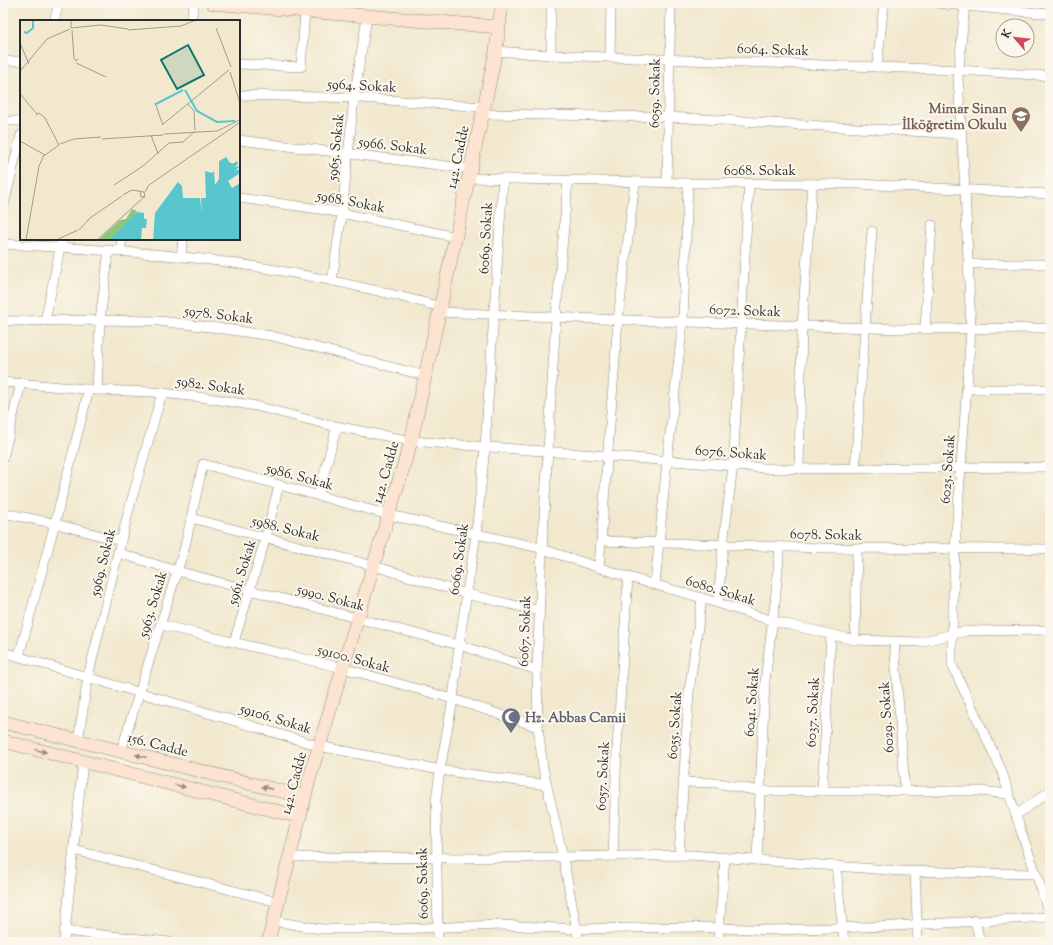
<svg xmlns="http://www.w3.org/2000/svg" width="1053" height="945" font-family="'Sorts Mill Goudy',serif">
<rect width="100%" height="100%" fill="#fbf7ec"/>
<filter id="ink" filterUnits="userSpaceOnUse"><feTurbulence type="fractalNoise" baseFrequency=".025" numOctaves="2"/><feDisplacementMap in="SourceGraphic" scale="8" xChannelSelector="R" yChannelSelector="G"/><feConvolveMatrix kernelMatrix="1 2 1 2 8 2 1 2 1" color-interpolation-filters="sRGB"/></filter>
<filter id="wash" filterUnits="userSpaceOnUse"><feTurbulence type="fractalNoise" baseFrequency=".012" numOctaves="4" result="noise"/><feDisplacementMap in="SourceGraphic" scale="16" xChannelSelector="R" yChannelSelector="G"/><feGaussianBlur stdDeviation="0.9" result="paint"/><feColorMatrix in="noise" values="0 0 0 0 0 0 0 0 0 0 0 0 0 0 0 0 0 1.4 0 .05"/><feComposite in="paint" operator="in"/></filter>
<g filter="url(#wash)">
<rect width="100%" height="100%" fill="#f1e8ce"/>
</g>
<g filter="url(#ink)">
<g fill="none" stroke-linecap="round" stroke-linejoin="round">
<g stroke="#8e8a7c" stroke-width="10">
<g id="street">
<path d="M935,3L1050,14"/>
<path d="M965,3L958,78L965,189L971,330L955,549L952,635V665L1001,769L1020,828L1042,891L1050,919"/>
<path d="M54,21L59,3"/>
<path d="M191,21L194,3"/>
<path d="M496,51L551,55L959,70L1050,76"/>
<path d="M551,55V3"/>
<path d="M610,57L611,3"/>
<path d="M3,61H21"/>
<path d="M239,64L301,67L305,11"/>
<path d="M877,67L884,3"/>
<path d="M239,95L361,98L484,107"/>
<path d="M483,114L668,117L961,134"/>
<path d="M3,121H21"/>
<path d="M239,140L471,169"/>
<path d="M469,178L688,183L858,184L1050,194"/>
<path d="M568,181L556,317L542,549L537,670L538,727L543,768L563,857L579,942"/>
<path d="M667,183L671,3"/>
<path d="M239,198L327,210L456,237"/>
<path d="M3,208L21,135"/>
<path d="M3,244C70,248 137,251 203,259C283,269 363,286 441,307"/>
<path d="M120,251L122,239"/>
<path d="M181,257L183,239"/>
<path d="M968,264H1050"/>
<path d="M332,281L342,213L354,98L367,17"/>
<path d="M440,312L598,319L901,329L1050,328"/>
<path d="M3,321L100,320L159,321L218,328L272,336L426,376"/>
<path d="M45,321L62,239"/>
<path d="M925,329L932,225"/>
<path d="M3,382L97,390L153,392L208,398L256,406L325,424L411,441L777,469L1050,467"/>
<path d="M966,389H1050"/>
<path d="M97,390L100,320L109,250"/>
<path d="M3,458L21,383"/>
<path d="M855,468L872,231"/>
<path d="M799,469L802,326L812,184"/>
<path d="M318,496L337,426"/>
<path d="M3,513L53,523L121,541"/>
<path d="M191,518L374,566L467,594L539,611"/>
<path d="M602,541L822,548L1050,549"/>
<path d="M118,553L177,571L459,645L537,670"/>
<path d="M599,567L618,320L635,182"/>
<path d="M655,584L667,461L683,322L688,183"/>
<path d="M718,603L723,545L733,466L749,184"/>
<path d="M161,625L343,668L453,699L538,727"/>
<path d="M855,640L857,548"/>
<path d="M894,641L905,791"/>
<path d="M234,642L266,537L279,485"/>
<path d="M3,652L319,746L440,770L547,785"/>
<path d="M19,656L55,523L89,389"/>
<path d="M78,741L88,677L118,553L131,502L162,393"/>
<path d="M121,751L185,546L203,464L389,515L536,547L628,577L702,598L773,621L855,640L920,642L966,631L1050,630"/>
<path d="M684,782L717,783L760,791H980L1009,794"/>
<path d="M822,791L831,635"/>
<path d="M1016,815L1050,791"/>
<path d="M74,850L278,902"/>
<path d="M679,855L689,692L702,598"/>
<path d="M613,856L617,748L628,577"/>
<path d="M289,857L484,858L690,855L901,871L1036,874"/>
<path d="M757,860L765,681L775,602L780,547"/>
<path d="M836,866L844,942"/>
<path d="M915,871L918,942"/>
<path d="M975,920L980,942"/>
<path d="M273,921L321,929H396L501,925L576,929L691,927L773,930L894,926L1049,917"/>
<path d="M64,931L169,942"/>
<path d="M64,942L83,761"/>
<path d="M438,942L436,801L440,770L453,699L459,645L476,534L485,447L503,179"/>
<path d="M718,942L725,858"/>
</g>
</g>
<g stroke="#8e8a7c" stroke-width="14">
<g id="secondary">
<path d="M212,3L498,27"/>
<path d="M3,722L305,797"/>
<path d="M3,741L300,817"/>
<path d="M268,942L309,780L411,441L484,107L496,51L502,3"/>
</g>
</g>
<use href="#street" stroke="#fff" stroke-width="9"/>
<use href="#secondary" stroke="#fde4d1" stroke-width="13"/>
</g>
<defs><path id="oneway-solid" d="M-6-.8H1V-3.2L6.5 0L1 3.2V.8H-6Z"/></defs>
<g fill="#94887e">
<use href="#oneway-solid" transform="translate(41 751) rotate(14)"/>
<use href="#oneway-solid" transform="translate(141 756) rotate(-166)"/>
<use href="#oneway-solid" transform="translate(180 786) rotate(14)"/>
<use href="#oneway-solid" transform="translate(267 788) rotate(-166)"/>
</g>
</g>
<defs>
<g id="school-pin" transform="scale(1)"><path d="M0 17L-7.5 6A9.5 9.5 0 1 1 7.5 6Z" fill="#8d6e63" stroke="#fbf7ec"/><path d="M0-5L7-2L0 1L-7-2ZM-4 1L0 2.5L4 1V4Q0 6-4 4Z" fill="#fff"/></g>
<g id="mosque-pin" transform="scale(1)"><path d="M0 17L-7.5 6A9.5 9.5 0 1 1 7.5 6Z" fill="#6b7280" stroke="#fbf7ec"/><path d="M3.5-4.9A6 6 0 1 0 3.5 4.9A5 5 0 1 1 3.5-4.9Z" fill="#fff"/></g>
</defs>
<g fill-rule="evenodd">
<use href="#school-pin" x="1021" y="116"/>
<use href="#mosque-pin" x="511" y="717"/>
</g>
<g text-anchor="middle" stroke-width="4" stroke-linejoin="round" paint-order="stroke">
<g font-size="14" fill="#2b2b2b" stroke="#fbf7ec">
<text transform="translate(773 49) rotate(2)" y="5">6064. Sokak</text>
<text transform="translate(362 85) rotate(3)" y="5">5964. Sokak</text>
<text transform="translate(654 93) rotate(-89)" y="5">6059. Sokak</text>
<text transform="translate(393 145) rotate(7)" y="5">5966. Sokak</text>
<text transform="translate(335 147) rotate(-84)" y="5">5965. Sokak</text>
<text transform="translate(457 157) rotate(-78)" y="5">142. Cadde</text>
<text x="760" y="175">6068. Sokak</text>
<text transform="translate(351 201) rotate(11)" y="5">5968. Sokak</text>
<text transform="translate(485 238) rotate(-87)" y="5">6069. Sokak</text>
<text transform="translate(745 310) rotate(2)" y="5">6072. Sokak</text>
<text transform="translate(219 314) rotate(7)" y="5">5978. Sokak</text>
<text transform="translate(211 385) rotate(8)" y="5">5982. Sokak</text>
<text transform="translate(731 452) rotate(4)" y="5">6076. Sokak</text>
<text transform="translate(947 469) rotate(-86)" y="5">6025. Sokak</text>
<text transform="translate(385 472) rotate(-74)" y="5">142. Cadde</text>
<text transform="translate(300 476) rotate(15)" y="5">5986. Sokak</text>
<text transform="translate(286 528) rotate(14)" y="5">5988. Sokak</text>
<text transform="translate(826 534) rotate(1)" y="5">6078. Sokak</text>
<text transform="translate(458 559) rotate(-82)" y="5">6069. Sokak</text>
<text transform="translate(102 562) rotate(-76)" y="5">5969. Sokak</text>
<text transform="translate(241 572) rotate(-73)" y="5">5961. Sokak</text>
<text transform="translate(721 590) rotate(17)" y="5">6080. Sokak</text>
<text transform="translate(331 597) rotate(15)" y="5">5990. Sokak</text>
<text transform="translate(152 604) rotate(-73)" y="5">5963. Sokak</text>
<text transform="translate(524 631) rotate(-88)" y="5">6067. Sokak</text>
<text transform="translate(354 658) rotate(15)" y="5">59100. Sokak</text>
<text transform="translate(751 702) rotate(-86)" y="5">6041. Sokak</text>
<text transform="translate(812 712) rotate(-87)" y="5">6037. Sokak</text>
<text transform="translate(886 717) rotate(-94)" y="5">6029. Sokak</text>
<text transform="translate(276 718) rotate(17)" y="5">59106. Sokak</text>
<text transform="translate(674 725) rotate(-86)" y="5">6055. Sokak</text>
<text transform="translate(158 744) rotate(14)" y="5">156. Cadde</text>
<text transform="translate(602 776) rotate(-87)" y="5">6057. Sokak</text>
<text transform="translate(293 783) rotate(-75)" y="5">142. Cadde</text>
<text transform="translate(422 883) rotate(-91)" y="5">6069. Sokak</text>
</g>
<g font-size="14" font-weight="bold" fill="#785e54" stroke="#fbf7ec" text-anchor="end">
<text x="1007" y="113">Mimar Sinan<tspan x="1007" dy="16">İlköğretim Okulu</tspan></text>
</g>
<g font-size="14" font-weight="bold" fill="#5b616d" stroke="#fbf7ec" text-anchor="start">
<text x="525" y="722">Hz. Abbas Camii</text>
</g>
</g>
<g transform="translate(20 20)">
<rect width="220" height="220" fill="#f1e8ce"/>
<path d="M112,189L117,191L112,199L89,220H78L100,200L106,199Z" fill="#8dc67a"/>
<path d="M206,137L210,143H213L211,145L217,141L218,144L214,147L220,146L215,151L220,149V153L208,161L212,168L220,163V220H133L135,193L158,162L162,166L163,178H180L182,193L181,178H186L185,151L192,153L194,151L195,165L199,159V141ZM117,192L124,193V199H127L126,208H122L121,220H89Z" fill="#58c6cc"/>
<path fill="none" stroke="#58c6cc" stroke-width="2" d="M4,12L7,13L13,8V1M165,70L177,91L197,102L215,101M136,84L163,70M116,220L117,205L125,199M117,220L119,206L121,204"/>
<path fill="none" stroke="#a29c8d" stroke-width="1" d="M51,0V8L81,5L108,9M196,8L211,47M52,10L54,38L56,41L58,39M108,10L161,6L176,0M0,23L9,44M56,43L86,57M1,50L27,19L50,9M210,52L220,83M0,74L17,94M135,83L143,105M168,84L174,91L175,110M16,95L19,93L25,98L39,125M142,105L209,50M144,114L197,111L220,100M131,115L138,134M82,119L143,115M0,121L25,135M149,123L163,122L175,111M40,124L54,119L81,117M25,135L39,125M94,165L123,146L149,123M125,172L129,165L219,103M103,175L112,170L124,172L125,177L120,176L121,172M59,210L70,198L102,176M6,220L19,146L24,135M36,220L58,210M77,220L124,177"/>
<path fill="#0f766e" fill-opacity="0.15" stroke="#0f766e" stroke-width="2" d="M168,25L184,55L157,69L141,40Z"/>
<rect width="220" height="220" fill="none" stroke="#2b2b2b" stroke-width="2"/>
</g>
<rect width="1053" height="945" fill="none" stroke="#fbf7ec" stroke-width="16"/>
<g transform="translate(1015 38) rotate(298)"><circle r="19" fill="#fbf7ec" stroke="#a8a59f"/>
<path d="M0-3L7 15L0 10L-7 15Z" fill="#d1495b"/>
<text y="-6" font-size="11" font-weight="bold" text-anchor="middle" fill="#2b2b2b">K</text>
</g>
</svg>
